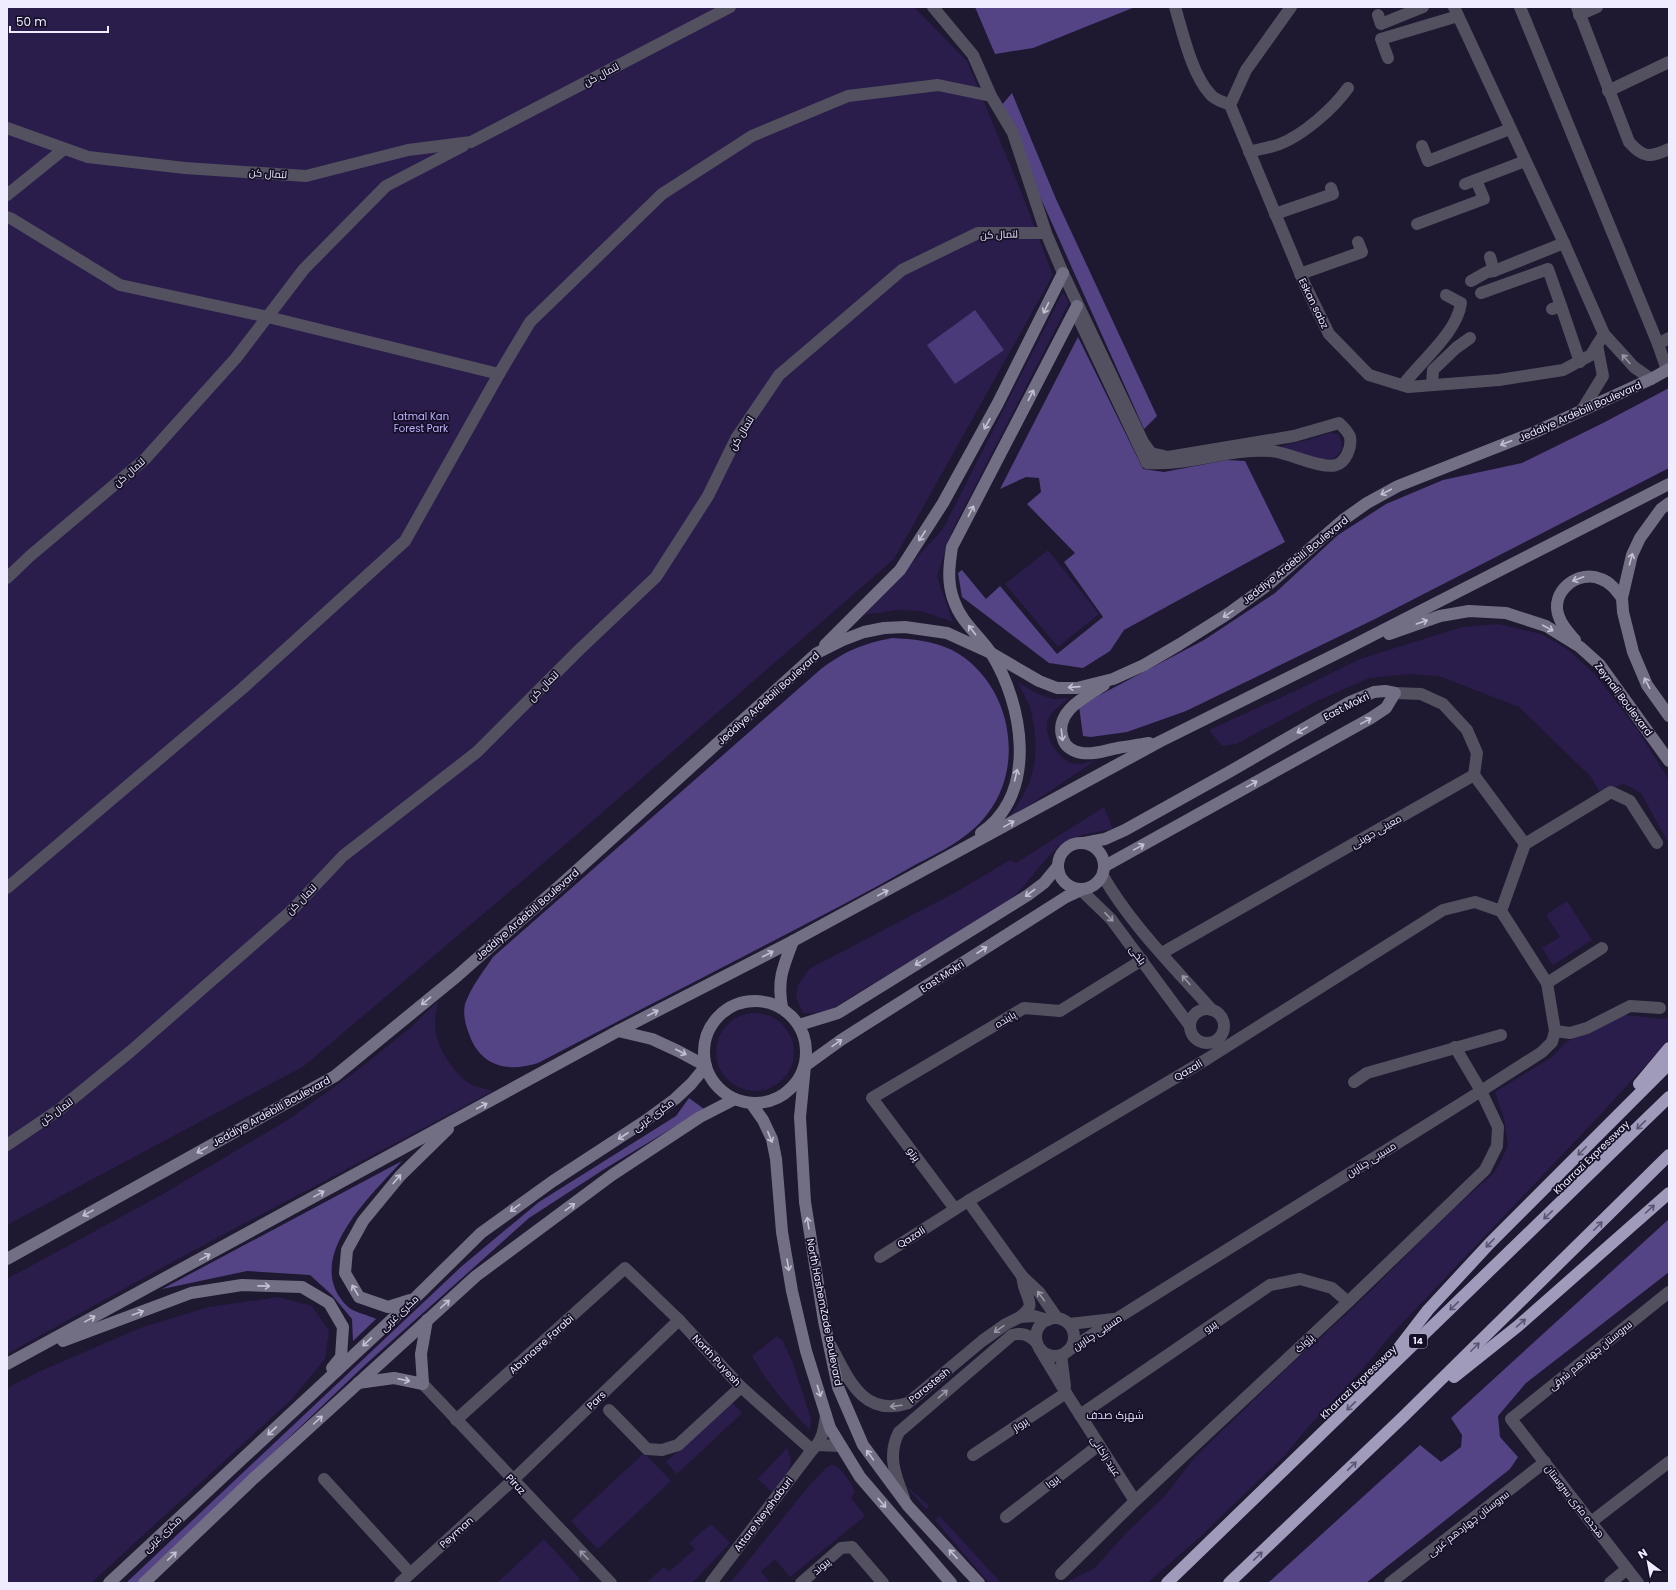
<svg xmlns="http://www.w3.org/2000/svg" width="1676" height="1590" font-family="Poppins,Cairo,sans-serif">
<rect width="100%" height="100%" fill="#1e1831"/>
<g fill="#2a1d4c">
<path d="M7,7H914L967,61L1022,194L1053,275L894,559L588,825L304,1066L7,1225Z"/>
<path d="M1063,292L1069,303L951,533L937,577L953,622L921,611L896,610L864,615L943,529Z"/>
<path d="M1329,433L1338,434C1344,446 1344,450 1333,459H1320L1281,448L1285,445L1308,440Z"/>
<path d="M1048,550L1099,614L1058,647L1005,584Z"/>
<path d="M1499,624L1541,634L1567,649L1596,675L1639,732L1669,780V844L1641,793L1624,784L1599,791L1591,777L1519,707L1439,676L1409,674L1369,678L1315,702L1236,744L1222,746L1209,730L1297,690L1360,659L1462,627Z"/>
<path d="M1018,682L1036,693L1053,699L1069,698C1062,704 1049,712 1047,723C1045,738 1058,758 1072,763C1079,766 1089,762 1096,760L1007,820C1029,791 1040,766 1034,728C1033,722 1032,714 1030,707C1026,699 1022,690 1018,682Z"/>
<path d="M1104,807L1113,829C1097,832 1078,834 1064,843C1041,858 1029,887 1006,902C949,939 890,972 832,1009L816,1013H803L796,998L798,985L809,969L958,891L1010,860L1016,863Z"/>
<path d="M1567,901L1592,940L1553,965L1542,948L1560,937L1546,915Z"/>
<path d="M438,1001C437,1008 435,1015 435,1023C434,1043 455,1078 474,1086C480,1088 487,1089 493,1091L176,1260L7,1354V1279L163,1194L286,1121L354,1073L410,1028Z"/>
<circle cx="755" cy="1052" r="39"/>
<path d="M1625,1015L1665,1019L1669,1016V1040L1598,1117L1389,1337L1363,1369L1310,1425L1284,1456L1199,1538L1147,1583H1065L1095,1568L1127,1532L1164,1497L1196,1456L1286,1369L1354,1307L1452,1210L1495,1172L1508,1146L1504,1118L1495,1092L1552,1057L1566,1042Z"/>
<path d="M278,1297L312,1306L329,1331L325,1359L291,1400L91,1583H7V1388L43,1370L140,1328L208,1307Z"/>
<path d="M777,1336L783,1341L792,1361L811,1419L810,1430C788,1407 768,1384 752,1356Z"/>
<path d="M731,1402L742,1413L677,1474L666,1462Z"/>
<path d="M787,1448L791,1460L789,1470L773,1493L758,1479Z"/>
<path d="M644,1453L671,1481L598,1549L571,1521Z"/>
<path d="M831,1465C843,1467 849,1481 855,1491L851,1498L865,1516L790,1577L775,1559L761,1571L770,1583H730L809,1486L826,1468Z"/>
<path d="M903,1483L929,1506L926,1509Z"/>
<path d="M939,1516L947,1524L1001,1583H989L935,1520Z"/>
<path d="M711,1524L730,1543L692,1583H646L664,1567L669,1572L695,1549L689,1543Z"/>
<path d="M544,1539L580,1579L576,1583H497Z"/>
</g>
<g fill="#544485">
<path d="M975,7H1135L1033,48L995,54Z"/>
<path d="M1012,93L1056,199L1157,416L1144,429L1000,107Z"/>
<path d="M1078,337L1143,469L1164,472L1227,460L1245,461L1285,542L1124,630L1110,651L1083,668L1049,663L962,597L958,573L962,570L986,599L1000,586L1057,654L1103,617L1064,562L1075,553L1027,504L1041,492L1039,478L1026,477L1000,489Z"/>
<path d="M1669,388V468L1375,619L1186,711L1127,732L1091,737L1083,736L1079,706L1204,640L1275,593L1338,535L1386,504L1443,480L1522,463L1603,423Z"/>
<path d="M892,638C913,639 933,641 952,650C1009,680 1027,762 988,813C970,838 940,852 913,866C891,879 868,891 846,903C743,957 641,1009 538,1063C506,1073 479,1066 468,1031C465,1023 463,1013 465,1004C471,987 483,972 493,957L821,669C845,651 862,644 892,638Z"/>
<path d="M689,1098L704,1109L606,1168L529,1218L366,1364L137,1583H126L462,1266L539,1202L676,1116Z"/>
<path d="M402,1161C372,1195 299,1260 348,1307C354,1312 368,1315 376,1319L353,1341L352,1319L332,1295L310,1275L247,1271L162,1289Z"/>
<path d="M1669,1219V1272L1526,1383L1498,1416L1500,1437L1518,1457L1510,1469L1366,1583H1268L1420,1445L1441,1462L1461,1447L1462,1435L1451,1418Z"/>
</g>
<path fill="#4a3a7a" d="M975,310L1004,350L955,384L927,345Z"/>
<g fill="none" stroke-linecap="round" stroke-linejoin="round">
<g stroke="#53515f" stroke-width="12">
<path d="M933,7L973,55L991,96L1013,133L1046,233L1063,273L1143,442L1151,453L1168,457L1294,436L1339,423C1343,427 1348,431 1350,437C1352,447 1346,462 1336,465C1322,470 1287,452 1271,451C1229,448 1189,466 1147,463L1075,311"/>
<path d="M1175,7C1183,34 1192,75 1211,95C1215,100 1224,102 1230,105"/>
<path d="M1291,7L1246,70L1230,105L1305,285L1329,334L1369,375L1408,387L1499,380L1563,370L1591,355L1604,334"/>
<path d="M1454,7L1564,243L1604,334L1634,367L1651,379"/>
<path d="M1520,7L1658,344L1667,370"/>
<path d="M1577,7L1629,142C1643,158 1650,158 1669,149"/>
<path d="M1378,15L1381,24L1423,7"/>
<path d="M1579,15L1597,7"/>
<path d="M1388,58L1381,39L1458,16"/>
<path d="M1608,91L1669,62"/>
<path d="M7,128L88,157L185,168L306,176L408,150L471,142L730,7"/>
<path d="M1422,146L1428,161L1510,129"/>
<path d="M1249,152C1259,149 1270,148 1280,144C1303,135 1333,109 1348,88"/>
<path d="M1465,184L1525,161"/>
<path d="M7,195L64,149"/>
<path d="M1275,214L1333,194L1331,188"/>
<path d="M7,217L12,219L120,285L268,317L499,374L405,541L243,688L7,888"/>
<path d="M1417,224L1484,199L1476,180"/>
<path d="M1490,257L1494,271L1564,243"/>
<path d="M1300,274L1362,252L1358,242"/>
<path d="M1471,281L1487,272L1494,271"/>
<path d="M1481,293L1548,269L1561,306"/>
<path d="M1552,309L1561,306L1580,362"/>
<path d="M1658,344L1669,338"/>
<path d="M499,374L530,322L662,194L752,136L848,96L938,85L991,96"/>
<path d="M1403,385C1421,361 1457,333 1461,303L1446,295"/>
<path d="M1432,385L1433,370L1456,348L1470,338"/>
<path d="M1582,410L1603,376L1597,345"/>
<path d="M7,578L30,556L145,459L236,358L304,269L386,186L463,146"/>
<path d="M1474,775L1525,844"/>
<path d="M1103,876C1131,925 1175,968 1212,1010"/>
<path d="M1081,890L1111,919L1190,1026"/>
<path d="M1501,911L1525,844L1611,792L1630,801L1657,843"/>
<path d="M1162,953L1474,775L1477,753L1467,730L1443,704L1421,694L1395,693"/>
<path d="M1547,983L1602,948"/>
<circle cx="1207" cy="1026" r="17"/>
<path d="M1555,1031L1570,1033L1587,1028L1630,1006L1660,1008"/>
<path d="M1354,1082L1367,1073L1501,1035"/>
<path d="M7,1145L60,1109L131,1051L290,912L343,856L477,752L579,650L656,577L708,496L737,437L779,375L902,270L978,233H1046"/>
<path d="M968,1201L1022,1276L1039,1292L1057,1318"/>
<path d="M955,1209L872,1098L1024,1008L1060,1011L1142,960"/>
<path d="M880,1257L968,1201L1207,1059L1443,910L1475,902L1501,911"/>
<path d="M1020,1317C1034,1306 1030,1304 1025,1289C1023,1285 1023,1280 1022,1276"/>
<circle cx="1055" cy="1337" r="19"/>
<path d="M1069,1324L1114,1319"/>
<path d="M831,1346C848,1378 863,1418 908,1403L982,1341L1006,1324L1020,1317L1034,1316L1048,1320"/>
<path d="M1039,1348L1066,1393L1135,1501"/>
<path d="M1066,1352L1116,1319L1481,1091L1542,1052L1552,1042L1555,1031L1547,983L1501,911"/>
<path d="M1061,1355L1065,1386"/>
<path d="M423,1384L611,1583"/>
<path d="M609,1410L647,1449L662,1450L678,1445L741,1387"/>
<path d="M1080,1415L1270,1285L1300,1279L1332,1288L1348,1302"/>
<path d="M456,1420L625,1268L679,1320L741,1387L812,1450"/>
<path d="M817,1445L841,1446"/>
<path d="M973,1455L1066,1393"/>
<path d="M324,1479L410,1573"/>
<path d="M904,1498C895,1475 887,1455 899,1432L1012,1335C1023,1332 1029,1335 1037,1343"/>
<path d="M1006,1517L1099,1445"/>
<path d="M1591,1522L1669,1462"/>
<path d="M1061,1574L1135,1501L1348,1302L1485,1170L1497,1146L1498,1127L1481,1091L1455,1047"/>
<path d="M400,1583L513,1480L679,1320"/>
<path d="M711,1583L812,1450C823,1441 824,1428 826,1415"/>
<path d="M801,1583L841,1548L852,1547L883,1583"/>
<path d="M1390,1583L1545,1462"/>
<path d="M1610,1583L1627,1569"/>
<path d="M1638,1583L1511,1419L1669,1292"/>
</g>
<g stroke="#726f84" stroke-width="12">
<path d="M1669,503L1661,509L1640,538L1632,555L1622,598L1623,612L1633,652L1647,685L1669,716"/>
<path d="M1389,634L1440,616L1469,611L1506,613L1546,626L1580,647L1600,665L1669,761"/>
<path d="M1575,640C1569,633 1562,626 1559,617C1549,592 1578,569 1601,579C1610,582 1616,590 1622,598"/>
<path d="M825,645L900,570L943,503L998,403L1063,273"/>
<path d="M1104,685C1085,697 1053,712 1063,739C1065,747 1074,752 1082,753C1095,755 1106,750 1118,748C1129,746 1139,745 1149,743"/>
<path d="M981,833C1039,793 1023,704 991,653C979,635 961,622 954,601C947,583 949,566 952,547L1077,306"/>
<circle cx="1081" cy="866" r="23"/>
<path d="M1084,843L1105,839L1125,830L1229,772L1350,702L1374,692L1385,691L1395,693L1386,708L1371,718L1105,866"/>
<circle cx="755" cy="1052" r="51"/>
<path d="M782,1007C777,980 783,967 793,941"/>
<path d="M799,1025L838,1013L1028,895L1044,883L1058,866"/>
<path d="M751,1103L763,1120L772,1139L776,1159L782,1232L792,1291L806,1351L830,1428L860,1477L951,1583"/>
<path d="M7,1259L335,1076L456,977L564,882L817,653L843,640L864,632L884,628L905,627L947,633L991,653L1039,681L1057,688H1077L1113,679L1144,665L1180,644L1229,613L1269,584L1343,520L1367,503L1398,486L1535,432L1651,379L1669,369"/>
<path d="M410,1300L388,1307L359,1297L345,1273L347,1250L363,1221L400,1176L448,1129"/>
<path d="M63,1341L191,1293L242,1285L302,1287L329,1303L343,1327L341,1357L332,1368"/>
<path d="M7,1364L618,1031L793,941L1159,742L1346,649L1669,484"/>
<path d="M358,1383L394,1378L423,1384L421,1354L427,1320"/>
<path d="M109,1583L415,1298L481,1233L553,1181L645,1121L675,1099L691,1084L706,1066L678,1051L652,1039L618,1031"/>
<path d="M144,1583L253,1479L476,1276L612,1175L700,1117L735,1099"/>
<path d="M979,1583L908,1506L863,1445L838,1387L824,1321L805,1202L800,1117L805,1066L841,1040L1066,897L1081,890"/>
</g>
<g stroke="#a09abb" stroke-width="12">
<path d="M1639,1084L1669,1048"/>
<path d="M1391,1358L1428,1310L1490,1243L1669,1064"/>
<path d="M1454,1377L1518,1326L1669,1193"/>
<path d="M1167,1583L1669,1097"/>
<path d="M1229,1583L1403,1417L1669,1155"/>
</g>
</g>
<defs><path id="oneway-shaft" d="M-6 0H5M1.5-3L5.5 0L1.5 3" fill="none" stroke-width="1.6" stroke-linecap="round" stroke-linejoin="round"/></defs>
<g stroke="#c3c0d3">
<use href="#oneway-shaft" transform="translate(1046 308) rotate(116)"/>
<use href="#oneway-shaft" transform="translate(1031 395) rotate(-63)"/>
<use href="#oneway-shaft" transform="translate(987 424) rotate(119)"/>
<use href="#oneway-shaft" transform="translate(1506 443) rotate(159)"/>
<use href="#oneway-shaft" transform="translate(1386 492) rotate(152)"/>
<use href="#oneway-shaft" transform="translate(971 511) rotate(-63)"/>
<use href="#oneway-shaft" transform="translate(922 536) rotate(123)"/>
<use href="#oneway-shaft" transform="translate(1631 559) rotate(-74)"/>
<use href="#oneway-shaft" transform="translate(1578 579) rotate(159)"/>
<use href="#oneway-shaft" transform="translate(1228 614) rotate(146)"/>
<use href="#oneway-shaft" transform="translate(1422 622) rotate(-19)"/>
<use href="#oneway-shaft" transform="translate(1548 628) rotate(28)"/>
<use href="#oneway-shaft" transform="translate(972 630) rotate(-128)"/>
<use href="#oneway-shaft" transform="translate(1647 683) rotate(-117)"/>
<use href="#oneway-shaft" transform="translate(1074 687) rotate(176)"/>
<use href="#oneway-shaft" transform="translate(1366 721) rotate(-29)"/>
<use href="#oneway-shaft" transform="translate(1302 730) rotate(150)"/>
<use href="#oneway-shaft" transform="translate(1062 735) rotate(83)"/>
<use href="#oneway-shaft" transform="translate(1016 775) rotate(-77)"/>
<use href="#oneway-shaft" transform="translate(1252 784) rotate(-29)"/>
<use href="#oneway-shaft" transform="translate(1009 824) rotate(-29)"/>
<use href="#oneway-shaft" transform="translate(1139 847) rotate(-29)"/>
<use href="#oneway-shaft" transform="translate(883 893) rotate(-28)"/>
<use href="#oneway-shaft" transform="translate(1030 893) rotate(143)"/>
<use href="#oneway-shaft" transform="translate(982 950) rotate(-33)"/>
<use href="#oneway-shaft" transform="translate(768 954) rotate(-27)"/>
<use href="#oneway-shaft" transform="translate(920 962) rotate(148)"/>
<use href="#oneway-shaft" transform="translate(426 1001) rotate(141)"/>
<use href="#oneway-shaft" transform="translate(653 1013) rotate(-27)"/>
<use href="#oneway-shaft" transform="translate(837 1043) rotate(-35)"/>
<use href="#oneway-shaft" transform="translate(681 1052) rotate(27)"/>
<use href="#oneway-shaft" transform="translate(482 1106) rotate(-28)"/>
<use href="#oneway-shaft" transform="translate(623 1136) rotate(147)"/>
<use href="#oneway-shaft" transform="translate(770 1137) rotate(68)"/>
<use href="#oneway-shaft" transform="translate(202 1150) rotate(151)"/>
<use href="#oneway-shaft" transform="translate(397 1179) rotate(-50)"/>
<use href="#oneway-shaft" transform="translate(319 1194) rotate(-29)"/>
<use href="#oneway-shaft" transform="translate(570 1207) rotate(-36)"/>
<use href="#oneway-shaft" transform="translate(515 1208) rotate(144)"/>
<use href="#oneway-shaft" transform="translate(88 1213) rotate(151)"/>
<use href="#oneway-shaft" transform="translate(808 1223) rotate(-99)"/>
<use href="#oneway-shaft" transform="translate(205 1257) rotate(-29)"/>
<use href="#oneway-shaft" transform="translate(788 1265) rotate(81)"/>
<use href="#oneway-shaft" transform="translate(264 1286) rotate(1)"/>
<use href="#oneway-shaft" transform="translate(355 1290) rotate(-121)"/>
<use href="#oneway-shaft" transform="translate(445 1304) rotate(-42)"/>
<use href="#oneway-shaft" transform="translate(138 1313) rotate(-20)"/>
<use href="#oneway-shaft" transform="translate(90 1319) rotate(-29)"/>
<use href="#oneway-shaft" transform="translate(367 1342) rotate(137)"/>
<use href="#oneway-shaft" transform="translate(404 1380) rotate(12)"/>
<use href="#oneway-shaft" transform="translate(819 1391) rotate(73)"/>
<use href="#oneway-shaft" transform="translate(318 1420) rotate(-42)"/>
<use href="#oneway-shaft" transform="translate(272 1431) rotate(137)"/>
<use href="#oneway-shaft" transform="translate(870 1455) rotate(-126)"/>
<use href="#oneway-shaft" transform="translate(882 1503) rotate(49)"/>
<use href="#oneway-shaft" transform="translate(953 1554) rotate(-133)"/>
<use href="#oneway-shaft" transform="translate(172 1556) rotate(-44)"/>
</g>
<g stroke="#9997a7">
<use href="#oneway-shaft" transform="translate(1626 359) rotate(-132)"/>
<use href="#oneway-shaft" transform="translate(1109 917) rotate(47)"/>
<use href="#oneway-shaft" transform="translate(1186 980) rotate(-131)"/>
<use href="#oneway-shaft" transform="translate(1041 1296) rotate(-126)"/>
<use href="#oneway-shaft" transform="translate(999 1329) rotate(145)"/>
<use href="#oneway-shaft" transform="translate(943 1394) rotate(-41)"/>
<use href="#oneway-shaft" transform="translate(896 1406) rotate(173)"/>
<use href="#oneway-shaft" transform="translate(584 1555) rotate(-134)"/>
</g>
<g stroke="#5a5471">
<use href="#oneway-shaft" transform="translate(1641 1125) rotate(136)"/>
<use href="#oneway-shaft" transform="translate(1582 1151) rotate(135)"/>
<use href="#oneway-shaft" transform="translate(1650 1209) rotate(-42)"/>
<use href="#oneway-shaft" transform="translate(1548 1215) rotate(136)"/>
<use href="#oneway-shaft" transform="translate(1598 1226) rotate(-45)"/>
<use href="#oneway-shaft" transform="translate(1490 1243) rotate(134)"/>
<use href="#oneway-shaft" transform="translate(1454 1306) rotate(136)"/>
<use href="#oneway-shaft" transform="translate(1521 1323) rotate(-41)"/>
<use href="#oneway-shaft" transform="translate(1475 1347) rotate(-45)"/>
<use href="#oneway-shaft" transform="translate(1351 1406) rotate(136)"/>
<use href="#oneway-shaft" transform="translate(1352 1466) rotate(-44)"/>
<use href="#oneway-shaft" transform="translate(1258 1556) rotate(-44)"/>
</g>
<g text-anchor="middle" stroke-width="3.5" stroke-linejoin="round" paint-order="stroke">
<rect fill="#150f27" stroke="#adaabe" stroke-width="1" x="1409" y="1334" width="18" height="14" rx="3"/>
<g font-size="9" font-weight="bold" fill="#eeecfe">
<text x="1418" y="1344">14</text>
</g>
<g font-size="10" fill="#eeecfe" stroke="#150f27">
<text transform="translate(601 74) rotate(-28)" y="4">لتمال کن</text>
<text transform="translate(268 173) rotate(4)" y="4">لتمال کن</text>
<text transform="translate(999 234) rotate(-2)" y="4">لتمال کن</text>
<text transform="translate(1314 303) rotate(64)" y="4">Eskan sabz</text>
<text transform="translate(1580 411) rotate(-24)" y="4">Jeddiye Ardebili Boulevard</text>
<text transform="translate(741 433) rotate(-59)" y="4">لتمال کن</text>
<text transform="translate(129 472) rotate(-41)" y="4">لتمال کن</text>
<text transform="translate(1295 560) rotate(-39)" y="4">Jeddiye Ardebili Boulevard</text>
<text transform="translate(543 686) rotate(-45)" y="4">لتمال کن</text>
<text transform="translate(768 698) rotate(-42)" y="4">Jeddiye Ardebili Boulevard</text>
<text transform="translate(1624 699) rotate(53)" y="4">Zeynali Boulevard</text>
<text transform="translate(1346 706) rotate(-27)" y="4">East Mokri</text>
<text transform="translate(1376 831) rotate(-30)" y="4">معینی جوینی</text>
<text transform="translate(301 899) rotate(-45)" y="4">لتمال کن</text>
<text transform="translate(527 914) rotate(-41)" y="4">Jeddiye Ardebili Boulevard</text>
<text transform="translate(1138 955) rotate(54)" y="4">بلخی</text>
<text transform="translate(942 976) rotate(-33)" y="4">East Mokri</text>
<text transform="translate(1005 1019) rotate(-31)" y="4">پاینده</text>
<text transform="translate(1188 1070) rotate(-31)" y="4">Qazali</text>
<text transform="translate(56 1111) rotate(-36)" y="4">لتمال کن</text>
<text transform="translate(271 1111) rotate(-29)" y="4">Jeddiye Ardebili Boulevard</text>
<text transform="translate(653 1115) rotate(-36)" y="4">مکری غربی</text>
<text transform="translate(914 1154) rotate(53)" y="4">پرتو</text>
<text transform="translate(1591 1157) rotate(-44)" y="4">Kharrazi Expressway</text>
<text transform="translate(1371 1159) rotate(-32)" y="4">مسیبی چناربن</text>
<text transform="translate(911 1237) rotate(-32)" y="4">Qazali</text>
<text transform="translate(825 1312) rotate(79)" y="4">North HashemZade Boulevard</text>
<text transform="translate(399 1313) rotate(-43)" y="4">مکری غربی</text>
<text transform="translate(1210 1326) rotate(-34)" y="4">پیرو</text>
<text transform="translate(1097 1332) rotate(-33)" y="4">مسیبی چناربن</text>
<text transform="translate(1304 1343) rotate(-43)" y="4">پژواک</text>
<text transform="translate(541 1344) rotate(-42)" y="4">Abunasre Farabi</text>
<text transform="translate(1590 1355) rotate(-39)" y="4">سروستان چهاردهم شرقی</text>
<text transform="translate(717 1360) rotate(47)" y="4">North Puyesh</text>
<text transform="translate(1358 1382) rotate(-44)" y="4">Kharrazi Expressway</text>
<text transform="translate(929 1385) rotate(-39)" y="4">Parastesh</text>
<text transform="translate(596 1400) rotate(-44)" y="4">Pars</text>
<text transform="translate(1020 1424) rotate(-34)" y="4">پرواز</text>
<text transform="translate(1106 1456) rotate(57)" y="4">عبید زاکانی</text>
<text transform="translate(1052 1481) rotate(-38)" y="4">پروا</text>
<text transform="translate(516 1484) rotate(47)" y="4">Piruz</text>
<text transform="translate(1575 1501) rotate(52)" y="4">هجده متری سروستان</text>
<text transform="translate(763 1514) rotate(-53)" y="4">Attare Neyshaburi</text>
<text transform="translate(1468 1523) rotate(-38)" y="4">سروستان چهاردهم غربی</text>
<text transform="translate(456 1532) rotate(-42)" y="4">Peyman</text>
<text transform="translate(162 1534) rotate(-43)" y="4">مکری غربی</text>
<text transform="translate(821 1566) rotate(-41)" y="4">پیوند</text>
</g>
<g font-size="10" fill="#c0b1fe" stroke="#150f27">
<text x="421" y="420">Latmal Kan<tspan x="421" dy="12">Forest Park</tspan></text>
</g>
<g font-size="11" fill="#e1ddf9" stroke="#150f27">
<text x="1115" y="1419">شهرک صدف</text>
</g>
</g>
<rect width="1676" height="1590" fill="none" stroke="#eeecfe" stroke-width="16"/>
<g transform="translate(1648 1562) rotate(328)" stroke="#150f27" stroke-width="3" paint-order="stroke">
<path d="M0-3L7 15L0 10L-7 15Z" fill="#eeecfe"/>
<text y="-6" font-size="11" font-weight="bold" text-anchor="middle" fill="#eeecfe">N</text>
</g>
<path d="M10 26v6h98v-6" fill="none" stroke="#eeecfe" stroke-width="2"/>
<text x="16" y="26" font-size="12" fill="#eeecfe" stroke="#150f27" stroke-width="3" paint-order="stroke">50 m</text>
</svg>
